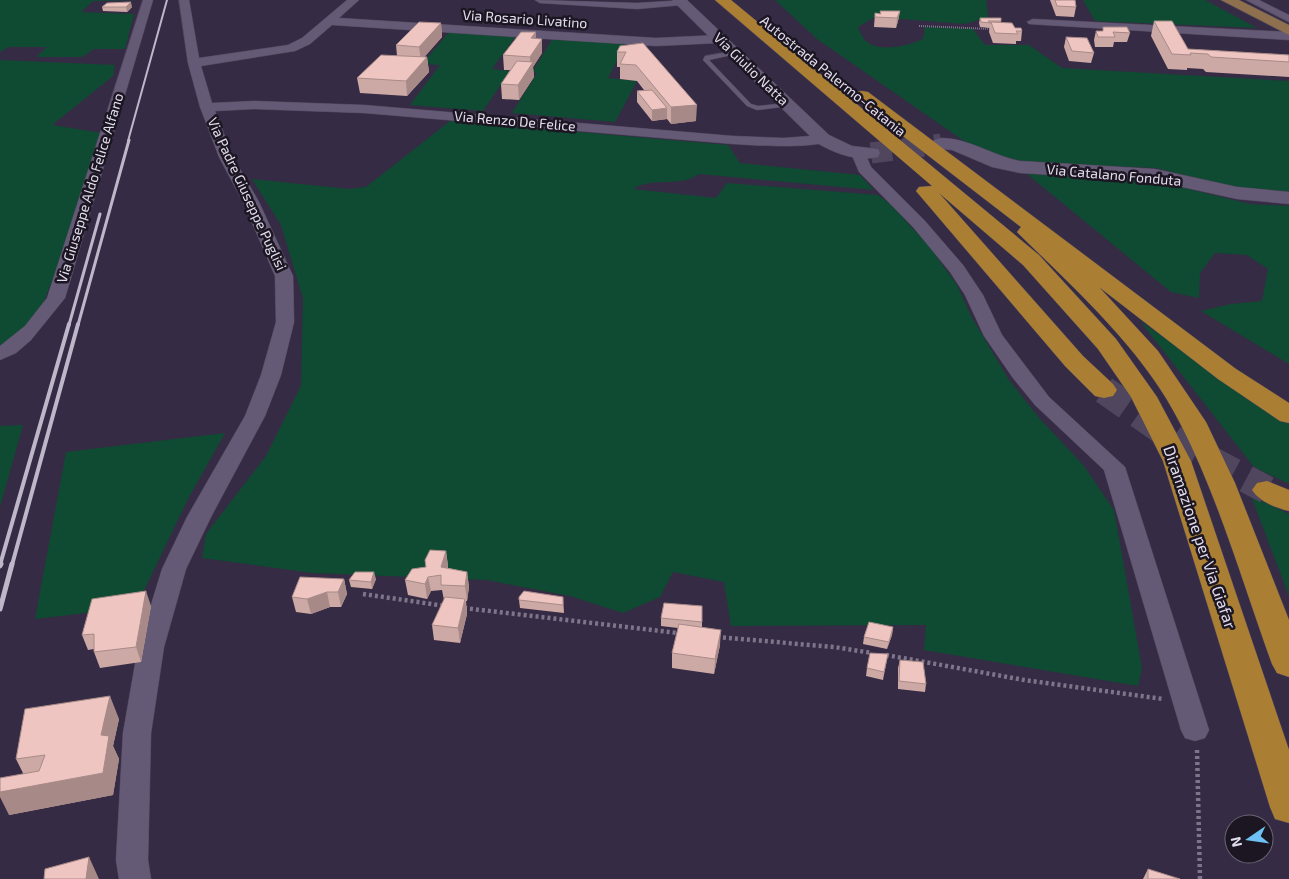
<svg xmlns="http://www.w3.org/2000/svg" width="1289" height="879" font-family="'Exo 2',sans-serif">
<rect width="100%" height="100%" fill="#362b44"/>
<g fill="#0e4b32">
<path d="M0,0H140L93,1L81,12L134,14L125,49H94L82,57H36L47,47H9L0,52Z"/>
<path d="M775,0H986L988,17L965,24L875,17L858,27C860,31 862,38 866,41C880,53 908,46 923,39L925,27L973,29L985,45H1029L1062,68L1289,81V193L1243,190L1156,168L1033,163L990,154L964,141L817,39Z"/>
<path d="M1083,0H1205L1257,28L1095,21Z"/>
<path d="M450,31L516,36L492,69L510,71L483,111L410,105L440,65L422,64Z"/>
<path d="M553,38L626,43L608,78L637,81L615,122L512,113L537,73L532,72Z"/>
<path d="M0,60L115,65L113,76L52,125L102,133L59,264L42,306L17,337L0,347Z"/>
<path d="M450,121L728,145L740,163L860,175L874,190L699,174C680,188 653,176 633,189L716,198L727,183L878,195L890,204L928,245L957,285L971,316L1009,380L1040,419L1084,466L1114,510L1142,668L1138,686L924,650L926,625L731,626L724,582L673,572L660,597L623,613L570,596L486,580L312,573L202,558L206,534L266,456L301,386L303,298L281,225L252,179L349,189L366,187Z"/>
<path d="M1027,174L1129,179L1164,183L1250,204L1289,206V364L1201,311L1231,304L1262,301L1268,269L1247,255L1215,253L1200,273L1199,298L1171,292Z"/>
<path d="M1140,321L1289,424V484L1254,467Z"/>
<path d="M23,425L0,507V426Z"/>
<path d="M225,433L188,499L136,607L35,619L66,452Z"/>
<path d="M1251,496L1289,514V596Z"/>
</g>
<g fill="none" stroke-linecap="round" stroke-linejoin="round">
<path stroke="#50465d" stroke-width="21" stroke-dasharray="21 11" stroke-linecap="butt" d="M871,153L941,144"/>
<path stroke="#50465d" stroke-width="28" stroke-dasharray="28 14" stroke-linecap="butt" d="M1104,390L1181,444L1267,490"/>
<g stroke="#50475d" stroke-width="1">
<path id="lane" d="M734,51L737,53L736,54L709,60L751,104L758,106L788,103L790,104V106L757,110L747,106L703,60L705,56Z"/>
</g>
<g stroke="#50475d" stroke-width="1">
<g id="street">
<path d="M143,0H153L65,298L31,340L16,353L0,360V346L25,326L47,298Z"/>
<path d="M179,0H189L199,58L288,45L302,38L347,0H359L339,18L656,38L719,35L725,39L719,43L656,46L332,25L310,44L295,51L201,66L212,103L254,101L364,105L733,136L784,138L823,135L830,139C822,150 749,145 733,144L364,113L254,109L215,111L233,157L259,202L293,276L294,322L281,375L265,416L211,517L186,569L164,647L151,733L148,860L151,879H119L116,860L123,733L138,647L162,569L187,517L245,416L261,375L276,322L275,276L243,202L219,157L200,107L188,63Z"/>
<path d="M535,0L637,3L686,0L687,2L682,5L637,9L540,3Z"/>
<path d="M1246,0H1259L1289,15V22Z"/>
<path d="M1033,19L1289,32V40L1029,24L1027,22Z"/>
<path d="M858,149L865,153L871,167L925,221L963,265L983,295L1002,335L1049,397L1125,467L1209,730L1205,738L1195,741L1185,738L1181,730L1104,470L1035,405L1013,378L984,336L965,295L950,272L913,227L859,172L851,153Z"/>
</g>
</g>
<g stroke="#50475d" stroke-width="1">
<g id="secondary">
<path d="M672,0H687L829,135L852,146L878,149L880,153L878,157C857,162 834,153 817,143Z"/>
<path d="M941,138C969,138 993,156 1020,161L1155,169L1237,187L1289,192V204L1237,199L1155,181L1020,173L992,167L952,150L934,148L932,144L934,140Z"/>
</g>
</g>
<g stroke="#50475d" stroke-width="1">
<path id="primary" d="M1221,0H1239L1289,25V35Z"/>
</g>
<g stroke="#50475d" stroke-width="1">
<g id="highway">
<path d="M715,0H731L1039,255L1116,339L1157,397L1191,461L1289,750V823L1275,819L1270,807L1163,461L1131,397L1098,349L1023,265L939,193L1083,356L1113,384L1117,390L1113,396L1104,398L1095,396L1065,366L916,191L919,187L932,186Z"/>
<path d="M862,91L868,92L1236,369L1289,403V423L1280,421L1218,379L1099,287L1158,351L1206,422L1235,483L1289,620V677L1277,673L1272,664C1243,584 1219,499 1180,423C1143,350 1079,293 1021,236L1017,232L1021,227L856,100L854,96L856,92Z"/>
<path d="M1267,481L1289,490V511C1276,508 1260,502 1252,490L1257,483Z"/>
</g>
</g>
<path stroke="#7e758a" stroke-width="2" stroke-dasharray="1 1" stroke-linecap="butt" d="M919,26L992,29"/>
<g stroke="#7e758a" stroke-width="4.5" stroke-dasharray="3 3" stroke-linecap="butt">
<path d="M363,594L445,606"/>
<path d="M464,608L678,633"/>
<path d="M717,637L834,647L872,653"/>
<path d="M886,655L1024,680L1163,699"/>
<path d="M1197,750L1200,879"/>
</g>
<use href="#lane" fill="#655a76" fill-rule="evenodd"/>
<use href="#street" fill="#655a76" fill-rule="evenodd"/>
<use href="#secondary" fill="#655a76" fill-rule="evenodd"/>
<use href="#primary" fill="#8e704e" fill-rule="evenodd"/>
<use href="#highway" fill="#aa7f33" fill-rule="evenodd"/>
<path stroke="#beb6c9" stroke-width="2" d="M128,141L167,0"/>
<g stroke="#beb6c9" stroke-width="3">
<path d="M69,325L100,214"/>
<path d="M78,325L129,140"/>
</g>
<g stroke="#beb6c9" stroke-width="4">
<path d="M0,565L69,324"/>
<path d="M12,565L78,324"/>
</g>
<g stroke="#beb6c9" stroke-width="5">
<path d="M0,566L1,564"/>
<path d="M0,609L12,564"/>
</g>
</g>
<g fill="#cda9a6">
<path d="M1050,0H1075L1076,7L1074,17L1056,16Z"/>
<path d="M102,7H132L127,12L103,11Z"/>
<path d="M880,11H900L898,21L896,28L874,27L875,13L880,14Z"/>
<path d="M980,18H1001V22L1022,31L1021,41H1016V44L993,43L989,32L990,25V28L980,27L979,23Z"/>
<path d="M1154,21L1188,49L1289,55V77L1206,72L1203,69L1187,68V70L1168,69L1151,36Z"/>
<path d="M441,23L442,37L424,57H427L429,72L407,96L360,93L357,78L397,56L396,45Z"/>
<path d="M1096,31L1130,33L1127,42H1114L1113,47H1095L1094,40Z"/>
<path d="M1066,37L1094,53L1091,63L1069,61L1064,47Z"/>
<path d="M536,39H542V53L533,67L534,77L519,100L502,99L501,84L510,70H504L503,55Z"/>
<path d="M620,46L696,121L671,124L667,119L652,121L637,102V91L644,90L637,81L620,79V67H617V52Z"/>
<path d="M446,551L448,566V568L467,572L469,587L467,601H466L467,614L460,643L434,640L432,625L444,600L442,590L431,591L427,599L408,595L405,580L426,567L425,560Z"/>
<path d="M344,579L347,594L341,607H330L311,614L296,612L292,597Z"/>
<path d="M376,579L372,589L351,587L349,580Z"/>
<path d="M563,597L564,613L520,608L519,600Z"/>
<path d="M151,606L141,662L100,668L94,652V649L88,650L82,635Z"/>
<path d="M702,606V627L720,645L714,674L672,668V653L678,628L661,626V618Z"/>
<path d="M893,627L892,635L887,649L863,644L864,637Z"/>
<path d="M888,654L883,680L866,676L867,668Z"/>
<path d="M900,660L926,684L925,692L898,689V668Z"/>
<path d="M119,719L113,746L119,759L113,795L9,815L23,773L16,759Z"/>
<path d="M1148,869V879H1143Z"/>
</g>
<g fill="#a78a87">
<path d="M131,2L132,7L127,12L126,7Z"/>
<path d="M900,11L898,21L896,28L897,18Z"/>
<path d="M441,23L442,37L421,61L419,47Z"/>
<path d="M536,32V47L542,39V53L533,67L534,77L519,100L518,85L530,66V57L531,38Z"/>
<path d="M427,57L429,72L407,96L406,81Z"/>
<path d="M697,105L696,121L671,124V107Z"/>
<path d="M667,108V119L652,121V110Z"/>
<path d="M446,551L448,566L443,582L441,567Z"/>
<path d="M374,572L376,579L372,589L371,582Z"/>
<path d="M467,572L469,587L467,601L465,586Z"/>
<path d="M428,577L431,591L427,599L425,584Z"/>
<path d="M344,579L347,594L341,607L338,592Z"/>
<path d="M146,591L151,606L141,662L136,647Z"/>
<path d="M327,592L330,607L311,614L307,599Z"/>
<path d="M465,599L467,614L460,643L458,628Z"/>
<path d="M893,627L892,635L887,649L889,642Z"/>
<path d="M721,630L720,645L714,674L715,659Z"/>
<path d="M110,696L119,719L113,746L119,759L113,795L9,815L0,797V792L103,773L101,735Z"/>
<path d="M89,857L99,879H86Z"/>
</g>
<g fill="#eec5c1" stroke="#a78a87">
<path d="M1055,0H1075L1076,7L1057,6Z"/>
<path d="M131,2L126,7H102L107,3Z"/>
<path d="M880,11H900L897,18L875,17V13L881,14Z"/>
<path d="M980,18H1001V21H988L991,23L981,22Z"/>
<path d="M1154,21H1172L1188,49L1289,55V62L1211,57L1208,54L1190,53L1191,55L1172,54Z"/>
<path d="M419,22L441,23L419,47L396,45Z"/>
<path d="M991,22L1012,23L1015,28H1021L1022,31H1016L1018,34L995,33Z"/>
<path d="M1103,27H1127L1130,33L1113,32L1115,37H1098L1096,31H1103Z"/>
<path d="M521,32H536L531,38L542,39L530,57L503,55Z"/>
<path d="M1066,37L1087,38L1094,53L1072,51Z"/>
<path d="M643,43L697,105L671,107L636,65L620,64L626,52H617L620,46Z"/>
<path d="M381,55L427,57L406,81L357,78Z"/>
<path d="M517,61L533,62L518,85L501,84Z"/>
<path d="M652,90L667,108L652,110L637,91Z"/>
<path d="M430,550L446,551L441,567L467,572L465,586L441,585V575L428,577L425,584L405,580L412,569L426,567L425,560Z"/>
<path d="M355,572H374L371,582L349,580Z"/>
<path d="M300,577L344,579L338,592H327L307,599L292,597Z"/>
<path d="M146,591L136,647L94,652V634L82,635L92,599Z"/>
<path d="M524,591L563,597V605L519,600V597Z"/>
<path d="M445,597L465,599L458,628L432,625Z"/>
<path d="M664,603L702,606V622L661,618Z"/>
<path d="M869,622L893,627L889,642L864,637Z"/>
<path d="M679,624L721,630L715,659L672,653Z"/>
<path d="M870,653L888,654L884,672L867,668Z"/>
<path d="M900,660L923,662L926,684L899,681Z"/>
<path d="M110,696L101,735L109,736L103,773L0,792V778L39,771L45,755L16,759L25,709Z"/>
<path d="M89,857L86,879H44L45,869Z"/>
<path d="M1148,869L1180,879H1148Z"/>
</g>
<g text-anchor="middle" stroke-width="5" stroke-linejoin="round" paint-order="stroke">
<g font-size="14" fill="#e3dced" stroke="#1b1622">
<text transform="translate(525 19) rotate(4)" y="5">Via Rosario Livatino</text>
<text transform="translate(751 69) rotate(44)" y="5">Via Giulio Natta</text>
<text transform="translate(833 76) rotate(39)" y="5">Autostrada Palermo-Catania</text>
<text transform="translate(515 121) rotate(5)" y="5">Via Renzo De Felice</text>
<text transform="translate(1114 175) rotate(5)" y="5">Via Catalano Fonduta</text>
<text transform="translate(90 188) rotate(-73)" y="5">Via Giuseppe Aldo Felice Alfano</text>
<text transform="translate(247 194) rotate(65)" y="5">Via Padre Giuseppe Puglisi</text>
</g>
<g font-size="16" fill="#e3dced" stroke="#1b1622">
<text transform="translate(1200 537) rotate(71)" y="6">Diramazione per Via Giafar</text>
</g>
</g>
<g transform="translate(1249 839) rotate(257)"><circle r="24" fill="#1b1622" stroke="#6b6573"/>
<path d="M0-4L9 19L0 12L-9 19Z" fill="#6dc2f3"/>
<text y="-8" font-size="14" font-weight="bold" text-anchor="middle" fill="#e3dced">N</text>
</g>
</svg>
